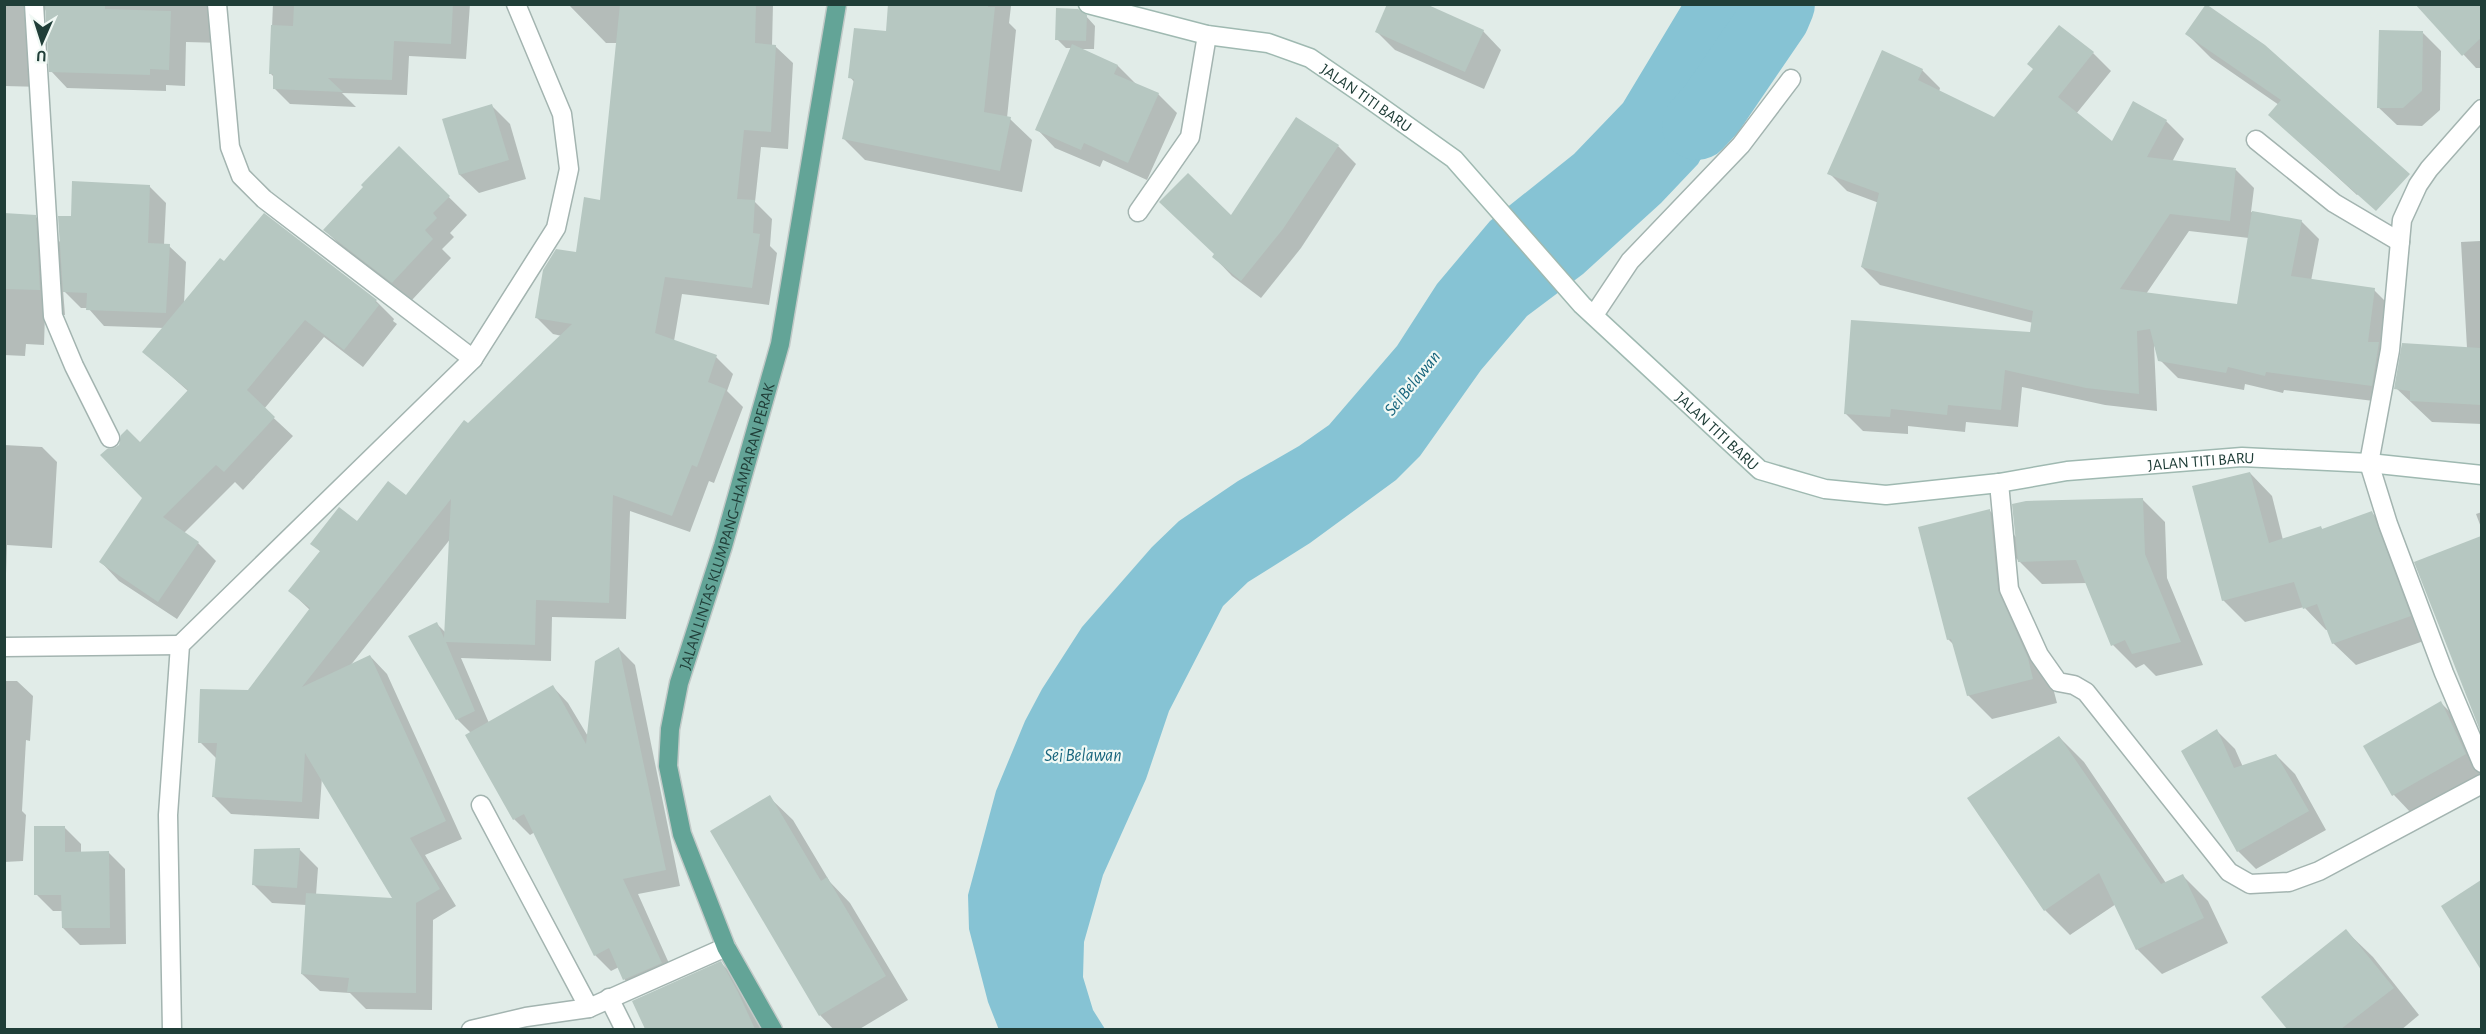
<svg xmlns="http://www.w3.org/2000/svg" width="2486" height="1034" font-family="'Alegreya Sans',sans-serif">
<rect width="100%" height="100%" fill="#e1ece8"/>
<path fill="#86c3d4" d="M1682,5H1755L1753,22L1755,56L1749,73L1698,164L1661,203L1583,274L1527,316L1481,370L1420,456L1396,480L1310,543L1248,582L1223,606L1169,711L1146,779L1103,875L1084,942L1083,977L1093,1010L1105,1029L999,1030L988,1002L969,929L968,895L996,791L1025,721L1042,689L1082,627L1152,547L1179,521L1238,481L1299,446L1329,425L1397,346L1437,284L1490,221L1574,154L1623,103Z"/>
<g fill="#0003" fill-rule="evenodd">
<path d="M4,4H221L224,43L186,42L185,86L166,85V91L67,88L51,71L47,7L39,22L43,87L4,86Z"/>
<path d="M273,4H470L466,59L409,56L407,95L342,93L356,107L290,104L274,88V77L270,73Z"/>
<path d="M568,4H773L772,46H775L793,63L788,149L761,147L755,202L772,219L770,246L777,253L769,305L682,294L674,341L716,357L733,374L727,391L743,407L714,483L709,481L690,532L630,511L626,619L552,617L551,661L461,658L489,723L553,687L568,703L589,738L619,649L635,665L680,886L638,894L676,979L640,995L625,980L619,967L611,971L595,955L535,832L530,835L514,819L471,733L457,719L437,624L446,633L451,538L350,666L370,656L387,674L462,839L425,855L456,906L433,920L432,1010L366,1009L350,993L320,991L302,974L306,905L272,903L254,885L299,849L318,868L316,895L395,899L322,777L319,819L231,814L214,797L217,759L200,742L248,691L311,611L290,591L321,552L312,544L357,523L406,497L468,425L562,336L553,334L536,317L577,254L601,201L617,43H606Z"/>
<path d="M890,4L1011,6L1009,23L1016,30L1007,118L1010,119L1032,140L1022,192L865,160L844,139L855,83L850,77L887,33Z"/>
<path d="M2417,4H2482V68H2476Z"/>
<path d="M1086,16L1095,26L1094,49H1078L1118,66L1137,85L1158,94L1177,113L1147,180L1103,160L1100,167L1055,148L1037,129L1072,48H1066L1057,39Z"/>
<path d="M1483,31L1501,50L1484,89L1395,50L1377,32Z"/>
<path d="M2423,33L2441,51L2440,110L2422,126L2397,125L2378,107Z"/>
<path d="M2187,34L2393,163L2357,195L2270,115L2279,105L2211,58Z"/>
<path d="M2093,53L2111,71L2076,114L2112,143L2166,121L2184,139L2172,162L2236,170L2254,188L2251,212L2301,221L2319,239L2311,281L2374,290L2392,308L2397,362L2390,403L2284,390L2283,393L2245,384L2244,390L2178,378L2160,360L2154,345L2157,411L2105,405L2022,387L2018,427L1966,422L1965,432L1908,426V434L1863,431L1845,413L2031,334L2033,323L1880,285L1862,267L1879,203L1847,191L1829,173L1922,70L1940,88L1939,92L1994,119ZM2189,231L2249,238L2238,305L2146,294Z"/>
<path d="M491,105L510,124L526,179L479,193L460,175L444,120Z"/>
<path d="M1338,146L1356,164L1301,248L1261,298L1232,276L1214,257L1231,218Z"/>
<path d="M399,148L467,215L450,233L454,237L442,249L451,258L412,300L343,248L325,230Z"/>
<path d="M149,186L166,203L164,245L169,246L186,262L184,304L224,264L264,215L376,301L394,319L393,321L397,324L363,367L324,337L264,409L293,436L243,490L235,482L184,533L198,543L216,561L177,619L119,581L101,562L144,498L140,445L188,391L144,352L164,328L104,326L88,308H81L63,290L65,315L45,314L44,345L26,344L25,356L4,355V215L35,216L61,243L73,218Z"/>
<path d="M2482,221V424L2432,422L2396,388L2467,348L2461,242L2480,241Z"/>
<path d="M4,445L42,447L57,462L52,548L7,545L6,574H4Z"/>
<path d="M2250,473L2272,496L2283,540L2321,528L2324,531L2372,513L2394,535L2432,638L2356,665L2333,643L2328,630H2326L2304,607L2245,622L2223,600Z"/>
<path d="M2142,499L2165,522L2167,578L2203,665L2156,676L2144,664L2136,668L2113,645L2087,583L2042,584L2016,558L2021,616L2052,684L2057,703L1992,719L1968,695L1955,646L1948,639L1990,511L2017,538Z"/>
<path d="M2482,512V530L2476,514Z"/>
<path d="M2482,537V710L2468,696L2416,563Z"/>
<path d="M4,681H17L33,696L30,741L26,740L22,811L26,815L23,861L4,862Z"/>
<path d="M2441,703L2459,721L2482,769V774L2412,814L2394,795L2365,746Z"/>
<path d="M2217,731L2235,749L2243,767L2276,755L2295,774L2326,830L2256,869L2238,851Z"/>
<path d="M2059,737L2084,762L2166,883L2183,876L2208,901L2228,943L2162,974L2137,949L2116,904L2070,935L2045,910Z"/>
<path d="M769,797L793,820L830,882L850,903L908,1000L858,1030H834L820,1015Z"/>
<path d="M64,827L81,844V853L108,852L125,869L126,944L80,945L63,928V911H53L36,894Z"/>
<path d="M2482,882V962L2474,954L2443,906Z"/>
<path d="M2346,931L2373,957L2419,1015L2401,1030H2289L2263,997Z"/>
<path d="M721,963L745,987L767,1030H647L634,1002Z"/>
</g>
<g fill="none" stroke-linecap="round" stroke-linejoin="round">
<path stroke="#86c3d4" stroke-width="70" d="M1697,125L1711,110L1775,16L1780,4"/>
</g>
<g fill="#b6c7c1">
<path d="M45,4H105V9L171,11L169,70L150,69V75L49,72Z"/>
<path d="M294,4H453L451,44L394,41L392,80L328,78L343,92L273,89V74H269L271,25L293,26Z"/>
<path d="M620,4H756L755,43L776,45L771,132L744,130L737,199L755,200L753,233L760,234L752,288L665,277L655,333L717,355L708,382L726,389L697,467L692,465L672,516L613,495L609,603L536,600L535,645L446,642L475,711L456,720L408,636L437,622L444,638L451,499L302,687L370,655L446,821L410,838L440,889L416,903V993L347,992L349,978L301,974L306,893L392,898L305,753L302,802L212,797L217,743H198L200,689L248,690L310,608L288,591L320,551L310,544L339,507L357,521L388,481L406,495L464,420L468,423L572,324L535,318L543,270L556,249L576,252L584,197L600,200Z"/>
<path d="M888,4H988V7H995L984,112L1011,117L1000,171L842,139L854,79L848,78L854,28L886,31Z"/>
<path d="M1387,4H1426L1484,30L1465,72L1375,32Z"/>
<path d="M2206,4L2265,45L2410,174L2376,211L2268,115L2281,100L2185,34Z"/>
<path d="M2415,4H2481V38L2462,56Z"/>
<path d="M1056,8L1078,9L1087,15L1086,41L1055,40Z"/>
<path d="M2059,25L2094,52L2058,97L2112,141L2133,101L2167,120L2147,157L2236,168L2230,221L2170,214L2120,289L2237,304L2252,211L2302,220L2291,276L2375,288L2368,342H2379L2372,386L2266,372L2265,376L2228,367L2226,373L2158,361L2150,329L2137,331L2139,394L2086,388L2005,370L2001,410L1948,405L1947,415L1891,409L1890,417L1844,414L1851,320L2030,332L2033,311L1861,267L1879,193L1827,174L1882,50L1923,69L1918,80L1994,117L2033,69L2027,64Z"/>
<path d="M2379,30L2423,31L2422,91L2403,108H2377Z"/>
<path d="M1072,44L1118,65L1114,74L1159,93L1128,163L1084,143L1081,150L1035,130Z"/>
<path d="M492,104L509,160L459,175L442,119Z"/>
<path d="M1296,117L1339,145L1283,229L1241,281L1212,257L1214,254L1159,202L1188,173L1231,215Z"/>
<path d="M399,146L450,196L433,213L437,218L425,230L433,239L392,283L323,230L363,187L361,185Z"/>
<path d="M72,181L150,185L148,243L170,244L166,313L86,310L87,293L63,292L58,216H71Z"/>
<path d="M4,213L36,215L40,290L4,289Z"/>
<path d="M264,213L377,300L375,302L379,305L344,350L305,320L247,390L275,417L224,472L216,465L163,517L199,542L158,602L99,562L142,498L100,455L107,449L114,448L119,445L121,435L127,429L140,442L188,390L142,352L220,258L224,261Z"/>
<path d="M2402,343L2481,348V405L2410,401V391L2394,389Z"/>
<path d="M2250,472L2269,543L2321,526L2322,529L2372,511L2411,616L2332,644L2317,604L2303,609L2294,582L2222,601L2192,486Z"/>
<path d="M2143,498L2145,554L2181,642L2132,654L2125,640L2111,646L2076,560L2018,562L2012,504L2026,501Z"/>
<path d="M1990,509L1998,590L2028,658L2033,679L1967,696L1951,639L1947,640L1918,527Z"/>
<path d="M2481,536V733L2414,562Z"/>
<path d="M619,647L666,870L623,879L662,963L623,980L609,948L594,956L524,814L513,820L465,735L553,685L586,744L595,661Z"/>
<path d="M2441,701L2466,754L2392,796L2363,746Z"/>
<path d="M2217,729L2234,768L2276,754L2309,811L2237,852L2181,751Z"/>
<path d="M2059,736L2161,884L2183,874L2204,918L2136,950L2099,873L2044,911L1967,798Z"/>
<path d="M770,795L821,881L827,877L886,976L819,1016L710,831Z"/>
<path d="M34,826H65V852L109,851L110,928H62L61,895H34Z"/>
<path d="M300,848L297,888L252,885L254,849Z"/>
<path d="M2481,880V970L2441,906Z"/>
<path d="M2346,929L2394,988L2341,1029H2287L2261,997Z"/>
<path d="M721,961L738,992L755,1029H645L632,1001Z"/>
</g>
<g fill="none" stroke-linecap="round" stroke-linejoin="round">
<g stroke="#a3b4b0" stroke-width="21">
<g id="street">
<path d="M34,4L53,316L74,366L110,438"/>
<path d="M217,4L230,147L241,176L264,199L473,359"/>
<path d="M2482,109L2429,169L2418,185L2402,220L2390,350L2369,463L2388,524L2444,673L2482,763"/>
<path d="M2256,140L2334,203L2400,242"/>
<path d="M1138,212L1190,137L1207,35"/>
<path d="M1594,315L1630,261L1741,145L1791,79"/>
<path d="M1999,483L2009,589L2039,655L2058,682L2074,685L2086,692L2229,872L2250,884L2289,882L2319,871L2482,784"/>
<path d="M4,647L180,645"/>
<path d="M481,805L589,1008"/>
<path d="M609,998L625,1030"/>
<path d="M172,1030L168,815L180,645L473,359L556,228L569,169L562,114L516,4"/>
<path d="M471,1030L526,1017L589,1008L726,947"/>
</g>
</g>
<g stroke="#9fb9b1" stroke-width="21">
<g id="secondary">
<path id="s1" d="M1088,4L1207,35L1268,43L1310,58L1364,95L1454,159L1582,305L1760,470L1825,489L1886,495L1999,483L2067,471L2242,457L2369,463L2482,475"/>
</g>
</g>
<g stroke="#c1c9c7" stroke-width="21">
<g id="primary">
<path id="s2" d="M773,1030L726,947L682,834L668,766L670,729L679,683L723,546L780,344L837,4"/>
</g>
</g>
<use href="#street" stroke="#fff" stroke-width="18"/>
<use href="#secondary" stroke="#fff" stroke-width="18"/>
<use href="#primary" stroke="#63a497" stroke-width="18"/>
</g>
<g text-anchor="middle" stroke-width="4.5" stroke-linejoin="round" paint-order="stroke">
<g font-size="16" fill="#203e38" stroke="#f1f9f5">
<text dy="6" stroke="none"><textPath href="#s1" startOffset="298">JALAN TITI BARU</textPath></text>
<text dy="6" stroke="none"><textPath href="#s1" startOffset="784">JALAN TITI BARU</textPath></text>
<text dy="6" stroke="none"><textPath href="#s1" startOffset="1288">JALAN TITI BARU</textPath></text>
<text dy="6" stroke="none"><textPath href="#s2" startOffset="534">JALAN LINTAS KLUMPANG–HAMPARAN PERAK</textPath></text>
</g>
<g font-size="18" font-style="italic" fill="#17657d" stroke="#f1f9f5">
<text transform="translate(1412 383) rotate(-51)" y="6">Sei Belawan</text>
<text x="1083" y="761">Sei Belawan</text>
</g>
</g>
<rect width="2486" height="1034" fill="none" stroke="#203e38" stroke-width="12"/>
<g transform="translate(42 42) rotate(183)" stroke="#f1f9f5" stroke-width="4.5" paint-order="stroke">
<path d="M0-4.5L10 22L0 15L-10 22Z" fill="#203e38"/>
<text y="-9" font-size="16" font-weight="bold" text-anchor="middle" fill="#203e38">U</text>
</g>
</svg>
